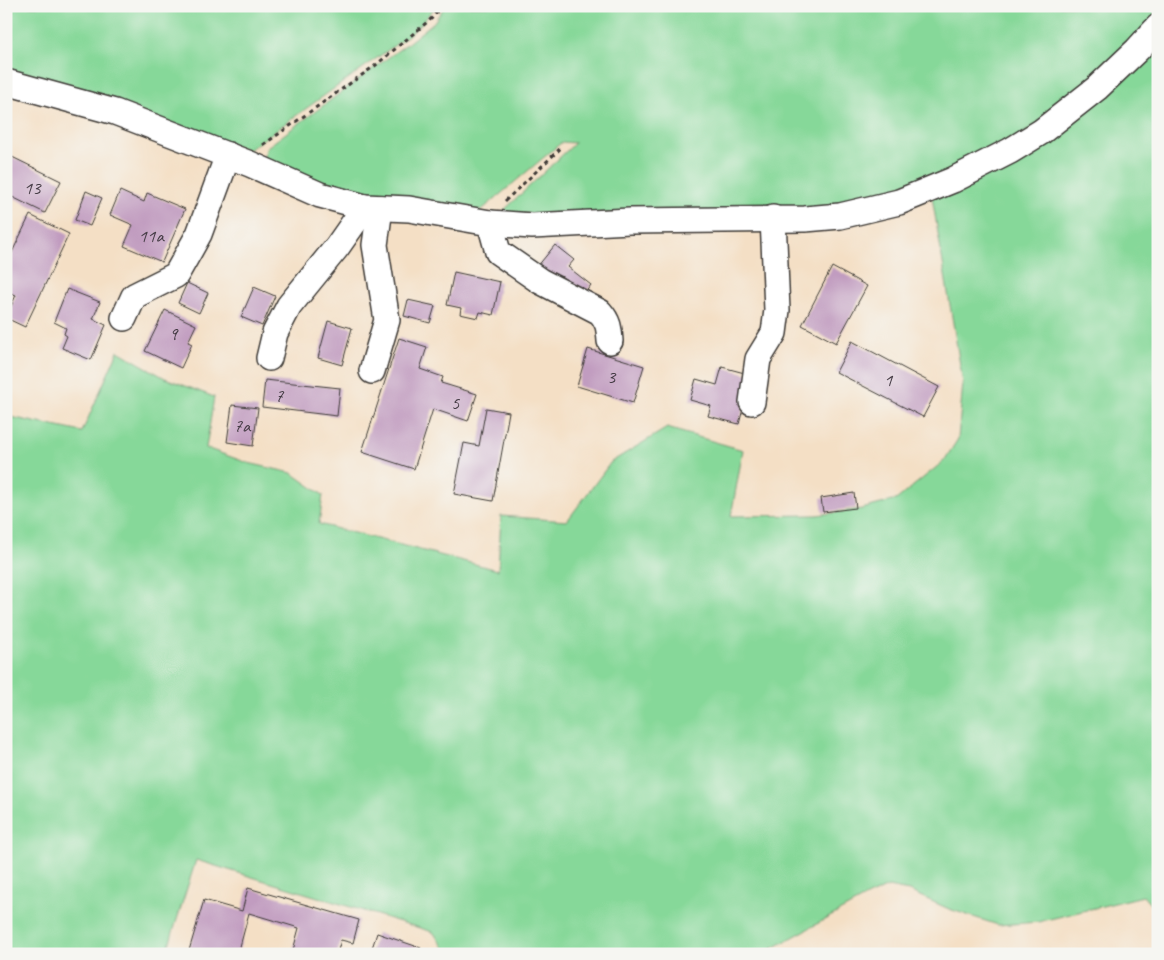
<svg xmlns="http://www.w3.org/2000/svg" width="1164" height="960" font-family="Caveat,sans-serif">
<rect width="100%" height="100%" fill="#f6f6f2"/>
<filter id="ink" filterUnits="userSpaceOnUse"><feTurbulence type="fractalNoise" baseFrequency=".02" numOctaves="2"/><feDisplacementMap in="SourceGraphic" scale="10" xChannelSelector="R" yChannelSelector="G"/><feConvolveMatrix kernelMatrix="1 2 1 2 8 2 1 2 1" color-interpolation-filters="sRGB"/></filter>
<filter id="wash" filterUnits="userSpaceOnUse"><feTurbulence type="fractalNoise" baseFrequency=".0096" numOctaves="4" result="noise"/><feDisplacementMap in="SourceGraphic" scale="20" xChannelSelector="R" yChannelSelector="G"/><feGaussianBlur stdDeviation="1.12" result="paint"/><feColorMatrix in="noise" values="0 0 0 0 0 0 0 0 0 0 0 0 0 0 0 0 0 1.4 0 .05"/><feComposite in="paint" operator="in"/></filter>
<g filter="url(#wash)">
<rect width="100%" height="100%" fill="#f4dfc5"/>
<g fill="#86d899" stroke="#517a5a">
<path d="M6,6H436L423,22L405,38L248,150L6,77Z"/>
<path d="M445,6H1158V18L1102,74L1016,139L921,185L851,203L799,212L500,214L575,143L562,142L477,214L363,199L263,159L267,147L408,43L434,22Z"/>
<path d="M1158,38V913L1143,896L1038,922L998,925L949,909L909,891L888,887L868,896L762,954H449L433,932L196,860L166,954H6V416L82,432L118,351L165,378L214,397L206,448L248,463L292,473L323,495L319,524L498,570L501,516L567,521L611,462L667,428L743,450L731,516L817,515L862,509L896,500L944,461L958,439L963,383L932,197Z"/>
</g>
<g id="blocks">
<g fill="#c19cc0">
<path d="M6,154L61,181L45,213L6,194Z"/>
<path d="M86,191L102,198L90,226L75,220Z"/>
<path d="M120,191L144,202L147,193L185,209L162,262L124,246L133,225L110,215Z"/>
<path d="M30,215L69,234L25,327L6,318L16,295L6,291V265Z"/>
<path d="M555,245L574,260L568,267L591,285L584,294L561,276L556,282L537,267Z"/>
<path d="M832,267L867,286L836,343L802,325Z"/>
<path d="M454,272L500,282L493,315L480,312L478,318L460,314L461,308L447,305Z"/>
<path d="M187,283L208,293L199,313L178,303Z"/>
<path d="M254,287L275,296L262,326L241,317Z"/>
<path d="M67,289L100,302L93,319L106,325L91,360L62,348L67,336L64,334L66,328L54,322Z"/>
<path d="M408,300L435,306L430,323L404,316Z"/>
<path d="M165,310L196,325L188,342L192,344L181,368L145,351Z"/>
<path d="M328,321L352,328L342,365L318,358Z"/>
<path d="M399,338L427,347L420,369L443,377L441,383L477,394L468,421L433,409L414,469L362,452Z"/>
<path d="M852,341L939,387L923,417L836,372Z"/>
<path d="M588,349L644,366L633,403L577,386Z"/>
<path d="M722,367L752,375L739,424L708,416L711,406L690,400L696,379L717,385Z"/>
<path d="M265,380L340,388L337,416L262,407Z"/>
<path d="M232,405L258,408L253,446L227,442Z"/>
<path d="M486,408L509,412L493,501L454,494L464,443L479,446Z"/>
<path d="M854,493L856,508L823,512L821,498Z"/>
<path d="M248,888L359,920L353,943L341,940L337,954H292L299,928L249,913L238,954H188L204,900L242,911Z"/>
<path d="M377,933L421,948L419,954H370Z"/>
</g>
</g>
</g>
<g filter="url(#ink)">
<use href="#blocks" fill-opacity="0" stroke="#3c3935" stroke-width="1"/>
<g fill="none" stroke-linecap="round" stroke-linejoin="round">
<g stroke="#3c3935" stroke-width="28">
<g id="minor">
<path d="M6,82L115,112L250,164L320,195L365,207L409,209L490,223L532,226L630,221L805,219L840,216L899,202L953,180L1010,151L1041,132L1097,88L1137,50L1158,27"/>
<path d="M490,223L498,252L540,281L600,312C609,322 609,329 610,341"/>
<path d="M124,318L134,296L176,275L199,234L228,155"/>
<path d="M269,358L275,333L289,306L337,247L365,207"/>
<path d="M372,371L387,320L375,245L380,208"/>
<path d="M752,402L758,359L774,333L777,310L773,218"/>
</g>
</g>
<g stroke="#3c3935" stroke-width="3" stroke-dasharray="4 4" stroke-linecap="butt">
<path d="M263,145L376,65L432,18L441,6"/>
<path d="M505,201L563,146"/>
</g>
<use href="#minor" stroke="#fff" stroke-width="25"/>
</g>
</g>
<g text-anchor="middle" stroke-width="4" stroke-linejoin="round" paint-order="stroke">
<g font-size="19" fill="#453c45">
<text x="32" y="194">13</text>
<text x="151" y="242">11a</text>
<text x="173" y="340">9</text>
<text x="611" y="383">3</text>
<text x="888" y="386">1</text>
<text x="279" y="402">7</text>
<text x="455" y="409">5</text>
<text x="242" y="432">7a</text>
</g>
</g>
<rect width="1164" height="960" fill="none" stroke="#f6f6f2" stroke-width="25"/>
</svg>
